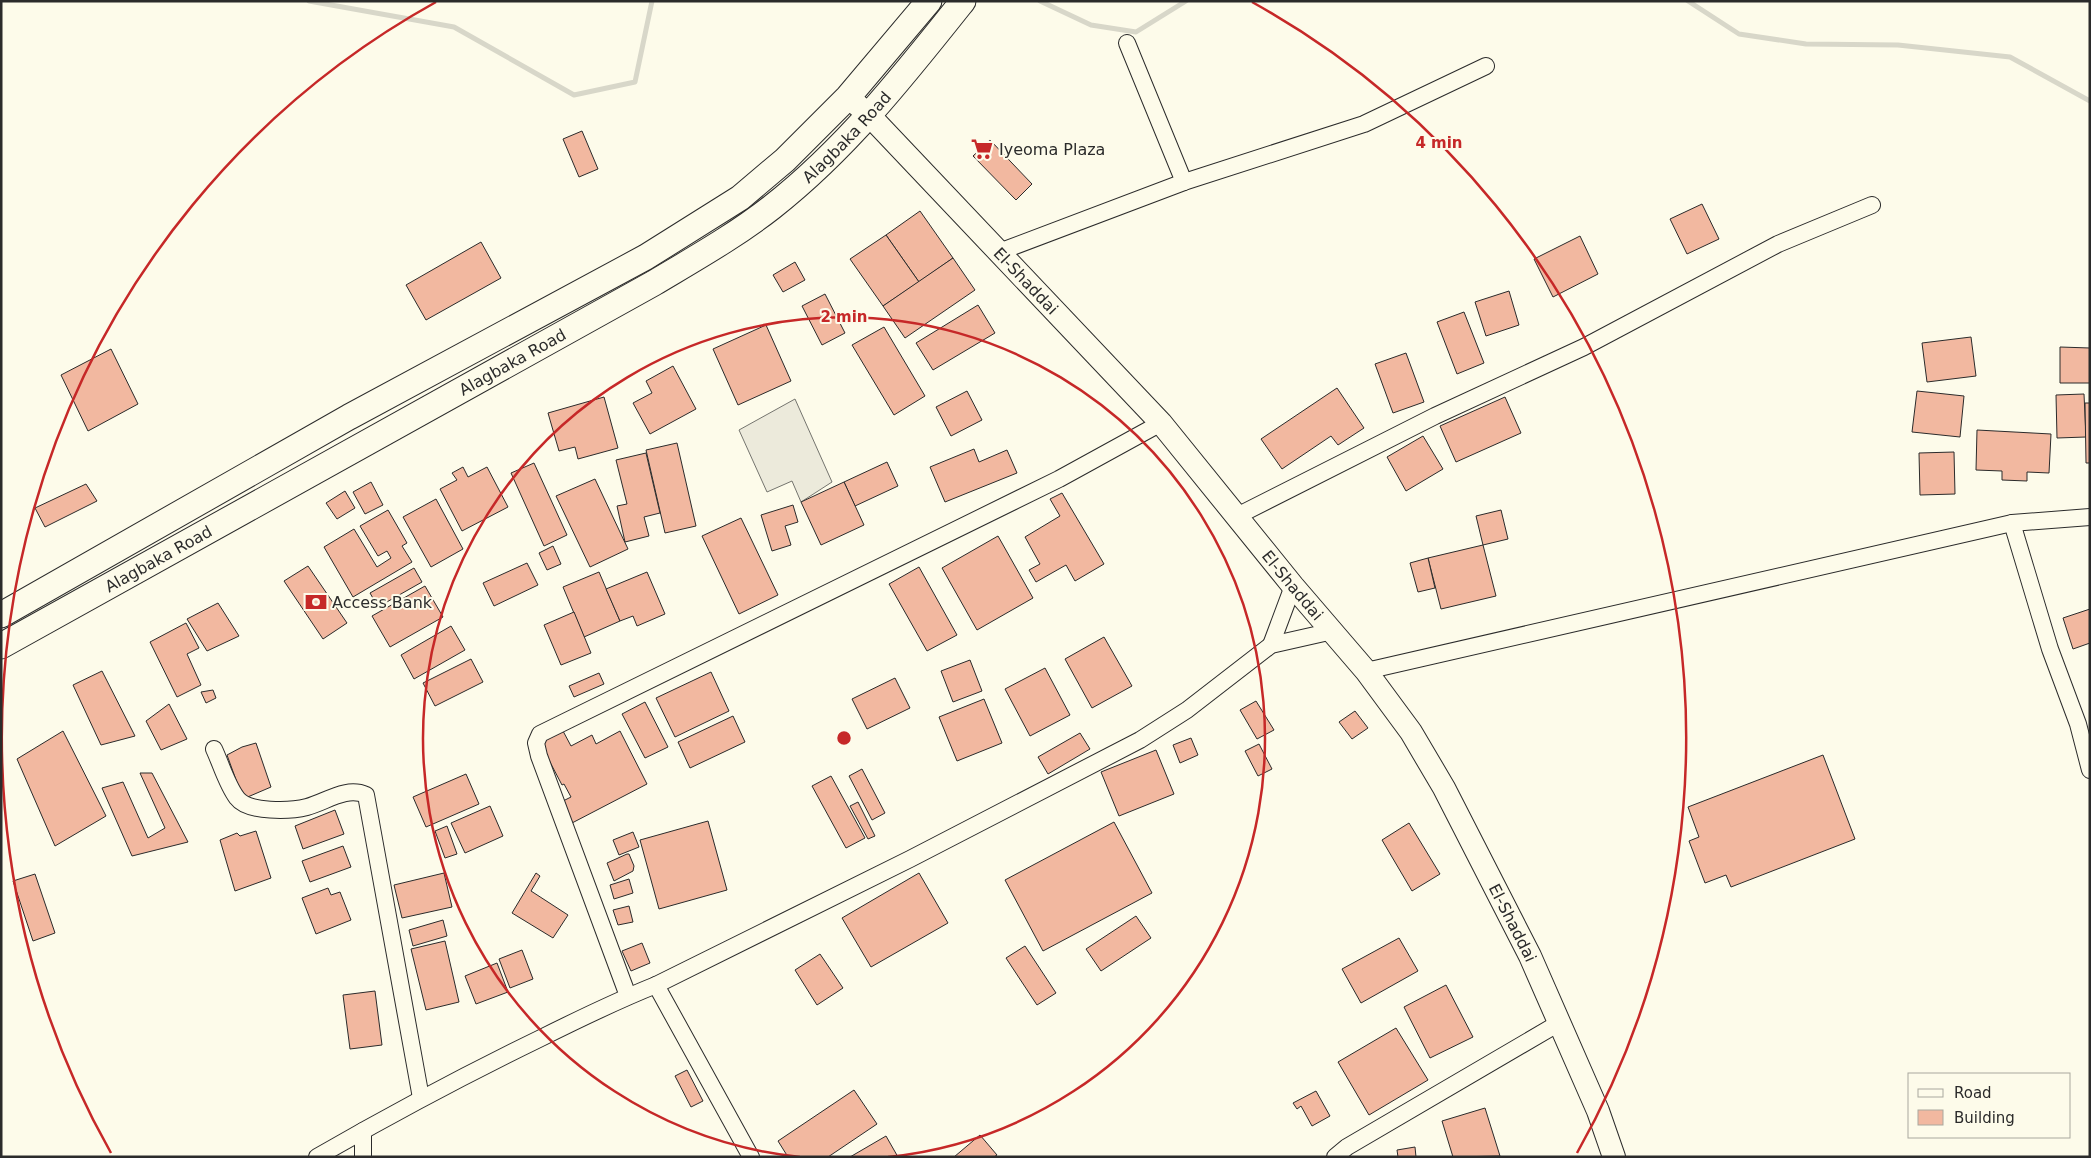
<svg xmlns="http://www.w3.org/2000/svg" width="2091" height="1158" font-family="'DejaVu Sans',sans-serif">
<rect width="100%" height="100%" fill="#fdfbea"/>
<path fill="#eceadb" stroke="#74746e" d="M795,399L832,482L801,502L792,481L767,492L739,430Z"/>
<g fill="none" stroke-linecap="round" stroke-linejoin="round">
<g stroke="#d8d7c9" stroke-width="5">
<path d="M309,1L454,27L574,95L635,82L652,1"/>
<path d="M1040,1L1091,25L1136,32L1186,1"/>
<path d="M1688,1L1739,34L1806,44L1898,45L2010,57L2090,101"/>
</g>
</g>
<g fill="#f2b8a0" stroke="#2b2b2b">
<path d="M582,131L598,169L579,177L563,139Z"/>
<path d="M990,140L1032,184L1016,200L973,156Z"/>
<path d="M1702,204L1719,239L1687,254L1670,219Z"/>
<path d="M920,211L953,258L919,282L886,235Z"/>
<path d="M886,235L919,282L883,306L850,259Z"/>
<path d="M1580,236L1598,274L1553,297L1534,259Z"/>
<path d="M481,242L501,278L426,320L406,285Z"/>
<path d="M953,258L975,290L905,338L883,306Z"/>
<path d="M795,262L805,280L783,292L773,275Z"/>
<path d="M1509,291L1519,325L1486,336L1475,302Z"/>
<path d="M825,294L845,333L822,345L802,306Z"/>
<path d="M978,305L995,333L933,370L916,343Z"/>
<path d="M1464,312L1484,363L1457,374L1437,322Z"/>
<path d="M766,325L791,381L738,405L713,349Z"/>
<path d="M884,327L925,396L894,415L852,345Z"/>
<path d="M1971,337L1976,376L1927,382L1922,343Z"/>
<path d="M2060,347L2090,348V383H2060Z"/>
<path d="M111,349L138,404L88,431L61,375Z"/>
<path d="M1406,353L1424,402L1393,413L1375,364Z"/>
<path d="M673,366L696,409L650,434L633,403L652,393L646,381Z"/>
<path d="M1337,388L1364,428L1338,445L1331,436L1282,469L1261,439Z"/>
<path d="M967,391L982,420L951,436L936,407Z"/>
<path d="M1917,391L1964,396L1960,437L1912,432Z"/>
<path d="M2084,394L2086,437L2057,438L2056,395Z"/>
<path d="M604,397L618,448L578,459L575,447L559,451L548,413Z"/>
<path d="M1505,397L1521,433L1456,462L1440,426Z"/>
<path d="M2085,403H2090V463H2086Z"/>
<path d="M1977,430L2051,434L2049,473L2027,472V481L2002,480V471L1976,470Z"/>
<path d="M1423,436L1443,469L1406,491L1387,457Z"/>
<path d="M677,443L696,526L665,533L646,450Z"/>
<path d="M974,449L979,462L1007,450L1017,473L945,502L930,467Z"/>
<path d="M1954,452L1955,494L1920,495L1919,453Z"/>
<path d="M646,453L660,513L644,517L649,536L625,542L617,506L627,504L616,460Z"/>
<path d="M887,462L898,486L855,506L844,482Z"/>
<path d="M534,463L567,535L544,546L511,473Z"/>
<path d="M463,467L468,477L487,467L508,507L462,531L440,489L457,480L452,473Z"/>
<path d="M595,479L628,549L590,567L556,496Z"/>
<path d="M371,482L383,505L365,514L353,492Z"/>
<path d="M844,482L864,525L821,545L801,502Z"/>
<path d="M86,484L97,501L45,527L35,508Z"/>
<path d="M345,491L355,508L337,519L326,503Z"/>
<path d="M1062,493L1104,564L1075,581L1066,565L1036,582L1029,570L1040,564L1025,537L1060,516L1050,499Z"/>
<path d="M436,499L463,549L431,567L403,517Z"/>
<path d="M793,505L798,522L785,526L791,545L772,551L761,515Z"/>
<path d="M388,510L407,543L402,546L412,562L353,597L324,547L354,529L377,567L391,558L387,551L378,556L360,526Z"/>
<path d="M1501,510L1508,539L1483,545L1476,516Z"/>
<path d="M741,518L778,595L739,614L702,536Z"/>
<path d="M998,536L1033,598L977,630L942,568Z"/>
<path d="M1483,545L1496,596L1441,609L1428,558Z"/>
<path d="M553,546L561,564L547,570L539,553Z"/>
<path d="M1428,558L1435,588L1418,592L1410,563Z"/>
<path d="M527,563L538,585L494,606L483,583Z"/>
<path d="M308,566L347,623L323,639L284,581Z"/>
<path d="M919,567L957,635L927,651L889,584Z"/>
<path d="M414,568L422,582L378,607L370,593Z"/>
<path d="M599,572L620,621L584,637L563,587Z"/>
<path d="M647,572L665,614L637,626L633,616L620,621L606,589Z"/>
<path d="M425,586L443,617L390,647L372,616Z"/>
<path d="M218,603L239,636L207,651L187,619Z"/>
<path d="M2090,609V643L2073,649L2063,618Z"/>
<path d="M574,612L591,653L561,665L544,625Z"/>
<path d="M186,623L199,648L187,654L201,685L177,697L150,642Z"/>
<path d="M451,626L465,650L414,679L401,655Z"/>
<path d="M1104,637L1132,686L1092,708L1065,659Z"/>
<path d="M471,659L483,682L435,706L423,683Z"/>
<path d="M970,660L982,691L953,702L941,671Z"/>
<path d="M1045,668L1070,715L1030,736L1005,689Z"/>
<path d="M102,671L135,736L101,745L73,685Z"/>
<path d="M711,672L729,711L675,737L656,698Z"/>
<path d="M599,673L604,684L574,697L569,686Z"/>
<path d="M895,678L910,708L867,729L852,699Z"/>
<path d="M213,690L216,698L206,703L201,692Z"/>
<path d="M984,699L1002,743L957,761L939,717Z"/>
<path d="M1256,701L1274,730L1257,739L1240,710Z"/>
<path d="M645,702L668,747L645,758L622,714Z"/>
<path d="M169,704L187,739L161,750L146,721Z"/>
<path d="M1355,711L1368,728L1352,739L1339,722Z"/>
<path d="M733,716L745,742L690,768L678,742Z"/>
<path d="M63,731L106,816L55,846L17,759Z"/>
<path d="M563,731L571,746L592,735L596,744L620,731L647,784L572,823L561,802L571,797L564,784L562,785L540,743Z"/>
<path d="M1080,733L1090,749L1048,774L1038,757Z"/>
<path d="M1191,738L1198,755L1180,763L1173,745Z"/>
<path d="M256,743L271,787L243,799L227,755L242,747Z"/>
<path d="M1259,744L1272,769L1258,776L1245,751Z"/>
<path d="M1156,750L1174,794L1119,816L1101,772Z"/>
<path d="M1823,755L1855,839L1731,887L1726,875L1705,883L1689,841L1699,837L1688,807Z"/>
<path d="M862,769L885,813L872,820L849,776Z"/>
<path d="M140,773H152L188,842L132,856L102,788L123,782L148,838L165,828Z"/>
<path d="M466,774L479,804L426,827L413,797Z"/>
<path d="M831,776L865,838L846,848L812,786Z"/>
<path d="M858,802L875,836L868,839L850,806Z"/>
<path d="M490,806L503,836L465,853L451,823Z"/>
<path d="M335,810L344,834L303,849L295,826Z"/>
<path d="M708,821L727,890L659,909L640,840Z"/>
<path d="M1114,822L1152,893L1043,951L1005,880Z"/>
<path d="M1409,823L1440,874L1412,891L1382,840Z"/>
<path d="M447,826L457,854L445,858L435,831Z"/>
<path d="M256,831L271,878L235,891L220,840L237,833L240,836Z"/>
<path d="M633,832L639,847L619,855L613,840Z"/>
<path d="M343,846L351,867L310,882L302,861Z"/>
<path d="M627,854H629L634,866L633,871L614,881L607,863Z"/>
<path d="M444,873L452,907L402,918L394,885Z"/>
<path d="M536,873L540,876L531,891L568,915L553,938L512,913Z"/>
<path d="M919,873L948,923L871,967L842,918Z"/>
<path d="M35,874L55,933L33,941L13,881Z"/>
<path d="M629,879L633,893L614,899L610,885Z"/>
<path d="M328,888L331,895L340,892L351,920L316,934L302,898Z"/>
<path d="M629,906L633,922L618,925L613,910Z"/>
<path d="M1136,916L1151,938L1101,971L1086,949Z"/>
<path d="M443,920L447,936L413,946L409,930Z"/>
<path d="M1399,938L1418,971L1361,1003L1342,969Z"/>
<path d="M445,941L459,1002L426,1010L411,949Z"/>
<path d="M642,943L650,963L631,971L622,951Z"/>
<path d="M1025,946L1056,993L1037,1005L1006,958Z"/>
<path d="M522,950L533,979L510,988L499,959Z"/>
<path d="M820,954L843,988L817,1005L795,970Z"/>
<path d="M497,963L508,992L476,1004L465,976Z"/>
<path d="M1446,985L1473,1037L1430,1058L1404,1007Z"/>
<path d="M375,991L382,1045L350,1049L343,995Z"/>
<path d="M1396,1028L1428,1080L1369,1115L1338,1062Z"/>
<path d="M687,1070L703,1101L691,1107L675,1076Z"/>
<path d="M854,1090L877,1124L828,1157H788L778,1141Z"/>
<path d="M1316,1091L1330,1116L1312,1126L1301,1106L1297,1109L1293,1103Z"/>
<path d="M1485,1108L1500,1156L1453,1157L1442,1121Z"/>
<path d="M980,1135L997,1155L994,1157H954Z"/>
<path d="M886,1136L898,1157H850Z"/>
<path d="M1415,1147L1416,1157H1398L1397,1150Z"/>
</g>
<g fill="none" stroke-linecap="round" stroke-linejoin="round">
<g stroke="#2b2b2b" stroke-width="18">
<g id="street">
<path d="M1127,43L1184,182"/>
<path d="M999,252L1184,182L1364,124L1486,66"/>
<path d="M1237,516L1435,416L1584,347L1778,244L1872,205"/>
<path d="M2012,523L2050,649L2078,724L2090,770"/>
<path d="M1271,645L1293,586"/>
<path d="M1366,671L2012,523L2090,517"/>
<path d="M214,749C221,764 227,785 237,798C248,813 291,811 307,807C326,802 346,786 366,795L421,1098"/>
<path d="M656,985L751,1157"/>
<path d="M628,996L539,756L536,743L540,734L1059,479L1161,423"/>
<path d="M363,1131V1157"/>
<path d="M317,1157C390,1115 463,1076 539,1039C577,1020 616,1001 656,985L910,859L1140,740L1187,710L1271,645L1333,631"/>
<path d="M1335,1157L1347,1147L1559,1023"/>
</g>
</g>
<g stroke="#2b2b2b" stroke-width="24">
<g id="secondary">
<path id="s1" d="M848,97L869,115L1161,423L1293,586L1366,671L1411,732L1444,788L1530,956L1598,1111L1614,1157"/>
</g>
</g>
<g stroke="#2b2b2b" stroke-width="27">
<g id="primary">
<path d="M1,615L349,417L646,257L740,198L785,160L848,97L929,1"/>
<path id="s2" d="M1,646L654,283C694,259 735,236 772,207C846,149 905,74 963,1"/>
</g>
</g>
<use href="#street" stroke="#fdfbea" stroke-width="16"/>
<use href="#secondary" stroke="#fdfbea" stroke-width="22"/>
<use href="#primary" stroke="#fdfbea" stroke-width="25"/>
</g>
<g fill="none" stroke="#c62828" stroke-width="2.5">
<path d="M800 1157A421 421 0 1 1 888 1157"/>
<path d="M111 1153A842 842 0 0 1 436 2M1252 2A842 842 0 0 1 1577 1153"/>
</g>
<defs>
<g id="supermarket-bare" transform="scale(1.725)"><path d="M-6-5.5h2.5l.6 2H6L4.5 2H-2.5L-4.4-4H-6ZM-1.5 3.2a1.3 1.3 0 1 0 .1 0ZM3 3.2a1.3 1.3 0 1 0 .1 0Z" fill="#c62828" stroke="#fdfbea" stroke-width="2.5" paint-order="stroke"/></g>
<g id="bank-bare" transform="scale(1.725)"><path d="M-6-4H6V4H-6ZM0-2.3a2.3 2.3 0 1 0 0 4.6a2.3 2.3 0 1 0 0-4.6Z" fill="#c62828" stroke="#fdfbea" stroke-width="2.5" paint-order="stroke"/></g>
</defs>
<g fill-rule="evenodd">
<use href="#supermarket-bare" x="982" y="149"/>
<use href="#bank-bare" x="316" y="602"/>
</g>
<g text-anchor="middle" stroke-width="4" stroke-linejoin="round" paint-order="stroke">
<g font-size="16" fill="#2b2b2b" stroke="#fdfbea">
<text dy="6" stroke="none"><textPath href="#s2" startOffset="990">Alagbaka Road</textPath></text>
<text dy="6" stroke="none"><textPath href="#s1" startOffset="256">El-Shaddai</textPath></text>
<text dy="6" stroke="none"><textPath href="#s2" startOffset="585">Alagbaka Road</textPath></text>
<text dy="6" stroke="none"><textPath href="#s2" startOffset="180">Alagbaka Road</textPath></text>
<text dy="6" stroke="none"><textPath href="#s1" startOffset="661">El-Shaddai</textPath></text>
<text dy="6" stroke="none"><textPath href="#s1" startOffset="1066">El-Shaddai</textPath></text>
</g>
<g font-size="16" fill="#2b2b2b" stroke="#fdfbea" text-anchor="start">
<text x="999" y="155">Iyeoma Plaza</text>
<text x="332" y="608">Access Bank</text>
</g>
</g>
<circle cx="844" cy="738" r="8" fill="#c62828" stroke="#fdfbea" stroke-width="2.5"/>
<g font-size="15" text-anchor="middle" font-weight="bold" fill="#c62828" stroke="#fdfbea" stroke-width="4" stroke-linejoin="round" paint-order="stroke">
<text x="1439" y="148">4 min</text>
<text x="844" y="322">2 min</text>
</g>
<rect width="2091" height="1158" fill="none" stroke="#2b2b2b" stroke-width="5"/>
<rect x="1908" y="1073" width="162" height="65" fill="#fdfbea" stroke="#a9a89e"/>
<rect x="1918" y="1089" width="25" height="8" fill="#fdfbea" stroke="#a9a89e"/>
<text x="1954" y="1098" font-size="15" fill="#2b2b2b">Road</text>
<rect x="1918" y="1110" width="25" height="15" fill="#f2b8a0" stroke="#a9a89e"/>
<text x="1954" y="1123" font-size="15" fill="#2b2b2b">Building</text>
</svg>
